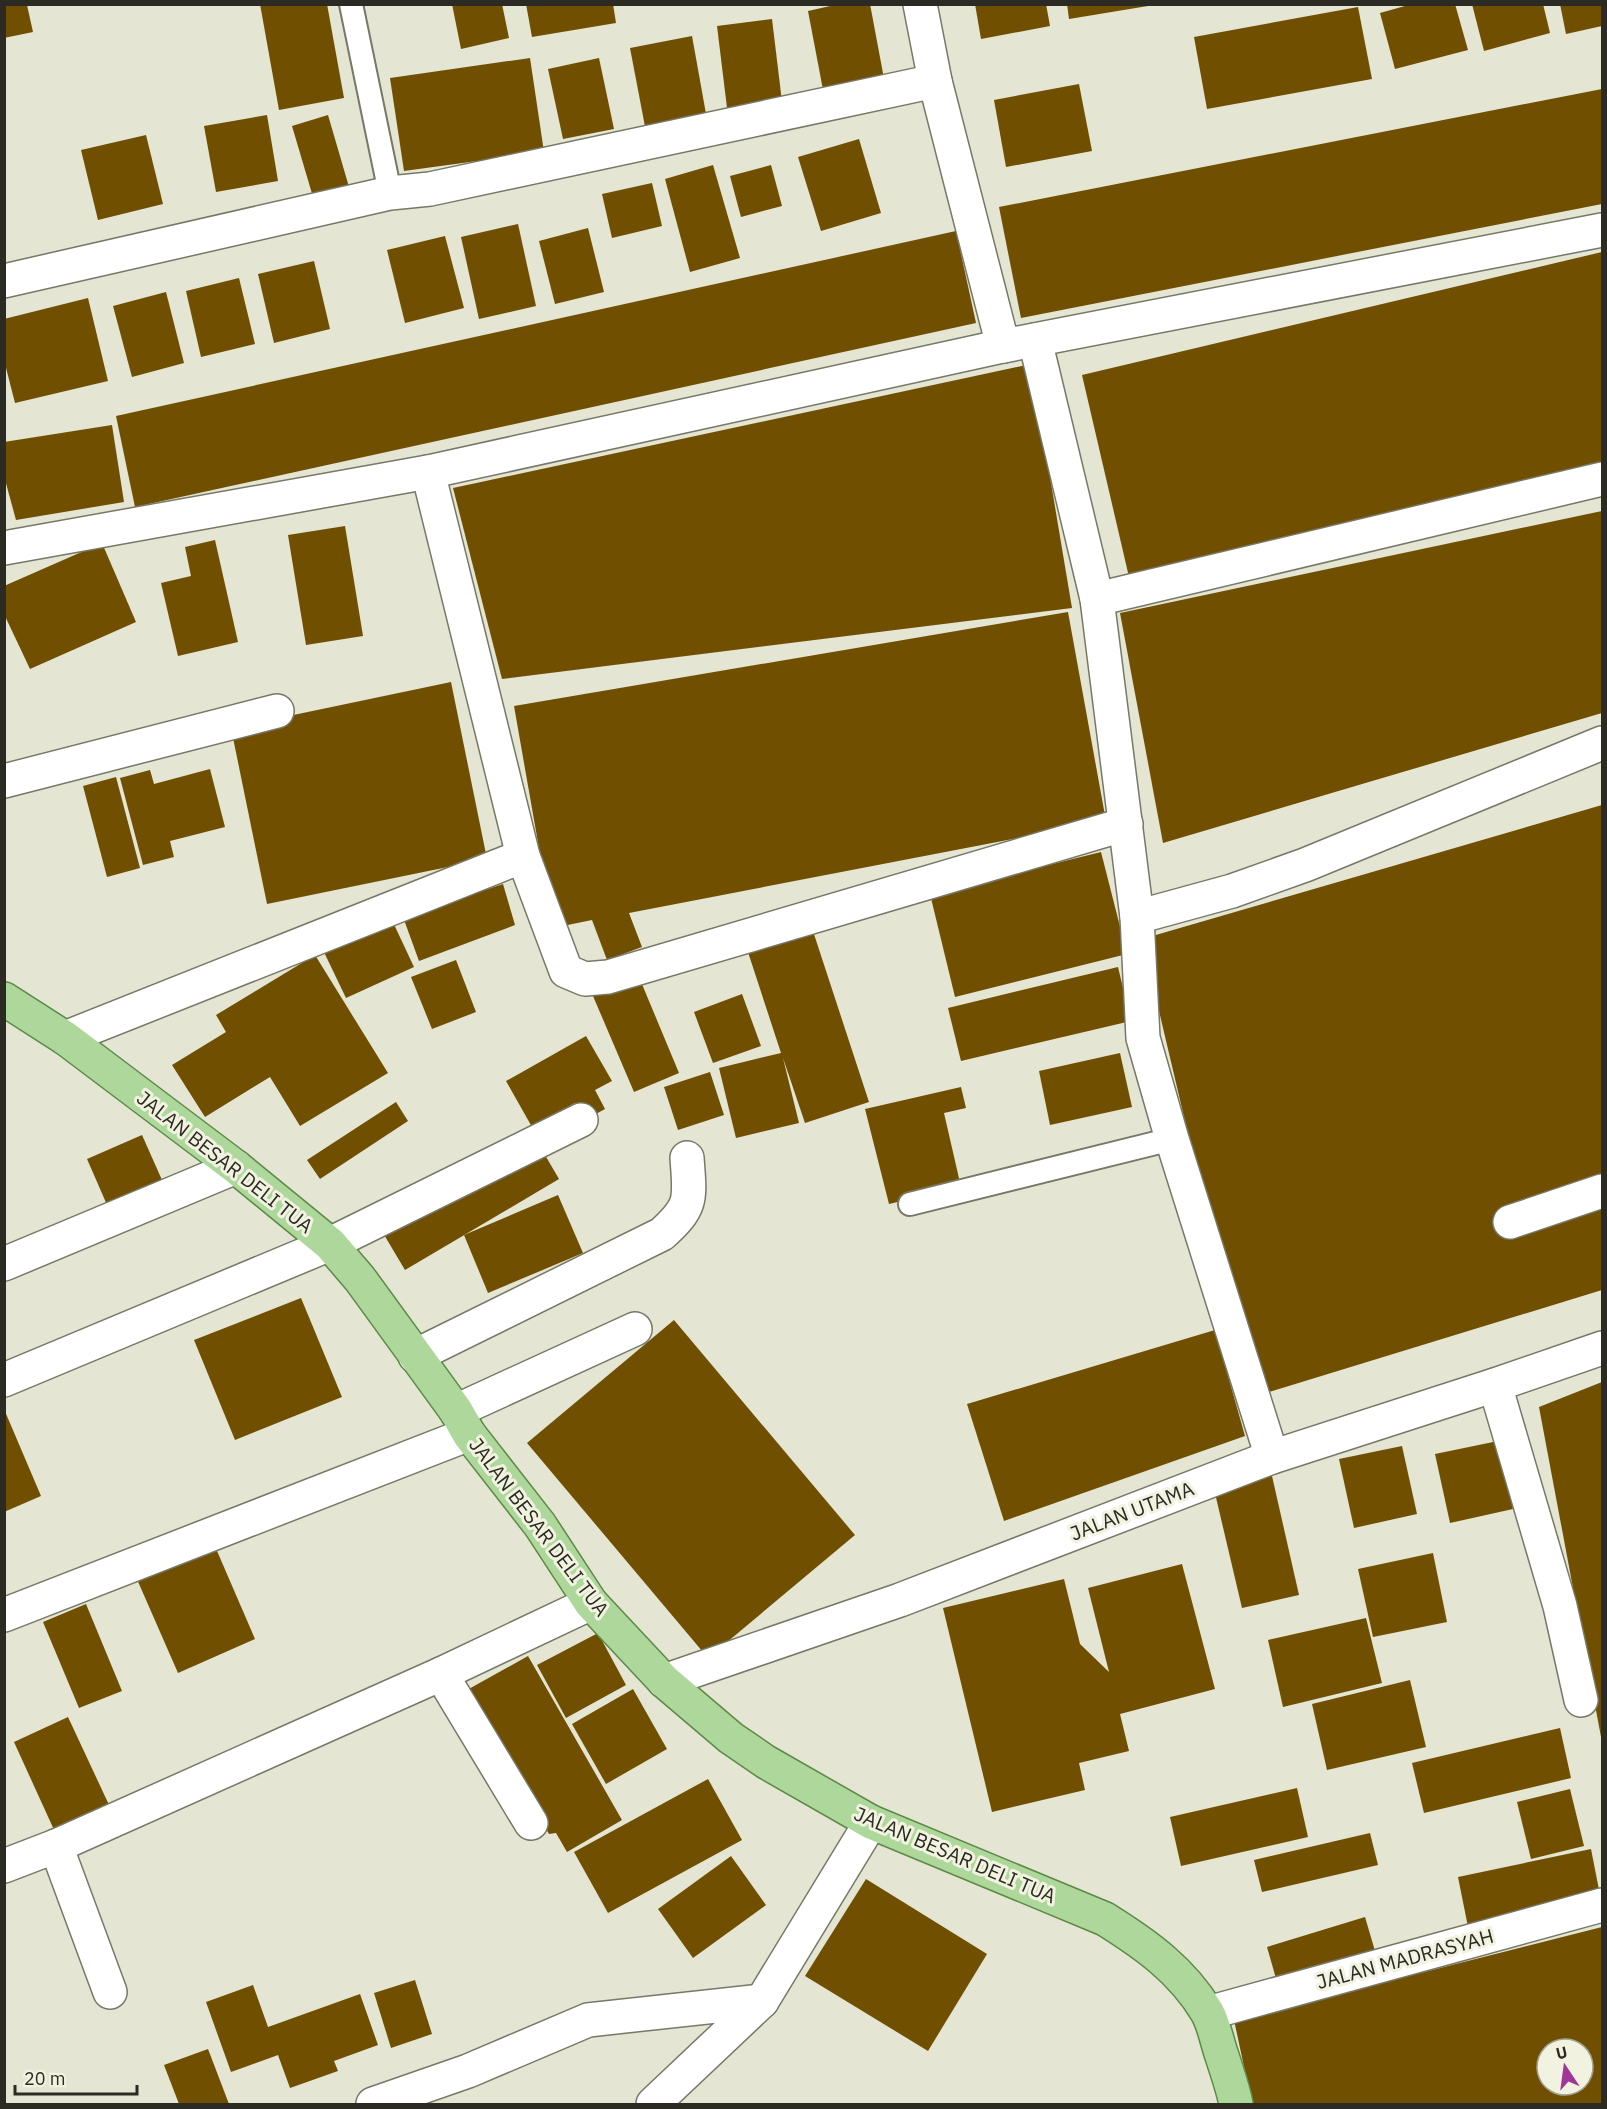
<svg xmlns="http://www.w3.org/2000/svg" width="1607" height="2109" font-family="'IBM Plex Sans',sans-serif">
<rect width="100%" height="100%" fill="#e4e5d2"/>
<g fill="#704f00" fill-rule="evenodd">
<path d="M260,4H327L344,98L279,110Z"/>
<path d="M452,4H502L509,38L461,49Z"/>
<path d="M526,4H613L616,23L532,37Z"/>
<path d="M839,4H870L885,84L824,95L808,11Z"/>
<path d="M975,4H1046L1050,26L981,39Z"/>
<path d="M1067,4H1148V6L1069,19Z"/>
<path d="M1412,4H1455L1468,50L1395,69L1380,13Z"/>
<path d="M1472,4H1543L1550,33L1484,51Z"/>
<path d="M1560,4H1602V26L1566,34Z"/>
<path d="M4,5H27L33,32L4,38Z"/>
<path d="M1358,7L1372,79L1207,109L1194,37Z"/>
<path d="M772,19L783,110L728,116L717,26Z"/>
<path d="M692,36L708,125L647,137L630,48Z"/>
<path d="M530,58L544,152L404,171L390,78Z"/>
<path d="M599,58L614,129L563,139L548,69Z"/>
<path d="M1079,84L1092,151L1006,167L994,100Z"/>
<path d="M1602,89V204L1021,318L999,207Z"/>
<path d="M267,115L278,181L216,192L204,126Z"/>
<path d="M328,115L349,187L313,197L292,126Z"/>
<path d="M146,135L163,204L98,220L81,150Z"/>
<path d="M859,139L881,213L821,231L798,157Z"/>
<path d="M713,165L740,258L690,272L665,179Z"/>
<path d="M771,165L782,206L741,217L730,176Z"/>
<path d="M652,183L662,226L612,238L602,194Z"/>
<path d="M518,224L536,306L479,319L461,237Z"/>
<path d="M588,228L604,292L555,304L539,241Z"/>
<path d="M956,231L976,323L135,507L116,416Z"/>
<path d="M445,236L464,308L405,323L387,250Z"/>
<path d="M1602,252V464L1129,577L1082,375Z"/>
<path d="M314,261L330,329L274,343L258,274Z"/>
<path d="M239,278L255,344L201,357L186,291Z"/>
<path d="M166,292L184,363L132,377L113,306Z"/>
<path d="M88,298L108,381L15,403L4,360V319Z"/>
<path d="M1031,364L1072,608L502,679L453,488Z"/>
<path d="M112,425L124,502L16,520L4,476V442Z"/>
<path d="M1602,511V713L1163,843L1120,613Z"/>
<path d="M345,526L363,636L306,645L288,535Z"/>
<path d="M215,540L238,642L178,656L161,583L191,576L185,547Z"/>
<path d="M102,543L136,622L30,669L4,614V586Z"/>
<path d="M1068,612L1106,821L629,913L642,947L607,960L592,920L553,928L514,706Z"/>
<path d="M451,682L487,859L267,904L231,728Z"/>
<path d="M210,769L225,827L170,841L174,857L143,865L120,778L150,770L154,784Z"/>
<path d="M116,777L140,868L107,877L83,786Z"/>
<path d="M1602,805V1290L1256,1396L1232,1320L1142,939Z"/>
<path d="M1101,852L1127,954L955,997L930,894Z"/>
<path d="M503,884L515,925L419,961L403,917Z"/>
<path d="M391,918L414,967L346,998L323,950Z"/>
<path d="M811,925L869,1102L805,1123L783,1058L799,1123L736,1138L719,1068L781,1053L746,946Z"/>
<path d="M315,955L388,1073L300,1126L270,1077L205,1117L172,1065L226,1032L216,1015Z"/>
<path d="M456,960L476,1012L432,1029L411,977Z"/>
<path d="M1118,967L1131,1021L961,1061L948,1008Z"/>
<path d="M639,977L679,1073L634,1092L593,996Z"/>
<path d="M742,994L761,1046L713,1063L694,1012Z"/>
<path d="M586,1036L612,1081L595,1090L605,1109L585,1120L575,1103L532,1127L506,1081Z"/>
<path d="M1120,1053L1132,1107L1050,1125L1039,1071Z"/>
<path d="M710,1072L724,1115L678,1130L664,1087Z"/>
<path d="M961,1087L966,1108L944,1113L961,1187L889,1204L865,1109Z"/>
<path d="M396,1102L408,1121L320,1179L307,1160Z"/>
<path d="M142,1135L166,1189L111,1214L87,1159Z"/>
<path d="M538,1143L559,1179L405,1270L383,1233Z"/>
<path d="M558,1195L583,1253L488,1293L464,1235Z"/>
<path d="M301,1298L342,1397L235,1440L194,1340Z"/>
<path d="M674,1320L855,1535L708,1658L527,1443Z"/>
<path d="M1215,1330L1245,1436L1004,1521L967,1404Z"/>
<path d="M1602,1382V1737H1601L1539,1407Z"/>
<path d="M4,1409L41,1496L4,1512Z"/>
<path d="M1498,1441L1513,1509L1450,1523L1435,1454Z"/>
<path d="M1402,1446L1417,1514L1354,1528L1339,1459Z"/>
<path d="M1272,1476L1299,1595L1242,1608L1214,1489Z"/>
<path d="M214,1544L255,1639L178,1673L136,1577Z"/>
<path d="M1433,1553L1447,1622L1373,1637L1358,1569Z"/>
<path d="M1182,1564L1215,1689L1120,1714L1129,1751L1079,1763L1085,1790L992,1812L943,1608L1064,1579L1080,1644L1109,1672L1088,1588Z"/>
<path d="M86,1604L122,1691L79,1708L43,1622Z"/>
<path d="M1366,1618L1382,1683L1283,1707L1268,1640Z"/>
<path d="M598,1633L626,1685L566,1718L537,1665Z"/>
<path d="M528,1656L622,1820L567,1852L556,1833L549,1834L467,1690Z"/>
<path d="M1410,1680L1426,1747L1327,1770L1312,1704Z"/>
<path d="M633,1689L667,1749L606,1784L572,1724Z"/>
<path d="M68,1717L110,1807L55,1832L14,1742Z"/>
<path d="M1560,1728L1571,1778L1424,1813L1412,1763Z"/>
<path d="M708,1779L742,1840L608,1913L574,1852Z"/>
<path d="M1297,1788L1308,1837L1181,1866L1170,1817Z"/>
<path d="M1570,1789L1584,1846L1531,1859L1517,1802Z"/>
<path d="M1370,1833L1378,1865L1262,1892L1254,1860Z"/>
<path d="M1591,1849L1601,1900L1468,1927L1458,1877Z"/>
<path d="M731,1856L766,1905L693,1958L658,1909Z"/>
<path d="M866,1879L987,1954L928,2051L805,1976Z"/>
<path d="M1365,1917L1375,1951L1277,1982L1267,1947Z"/>
<path d="M1602,1927V2104H1252L1234,2020ZM1547,2049H1583V2085H1547Z"/>
<path d="M415,1980L432,2034L391,2048L374,1993Z"/>
<path d="M253,1985L268,2027L360,1994L378,2045L334,2061L338,2071L290,2088L278,2055L231,2072L206,2002Z"/>
<path d="M208,2049L229,2104H179L164,2065Z"/>
</g>
<g fill="none" stroke-linecap="round" stroke-linejoin="round">
<g stroke="#777867" stroke-width="26">
<g id="service">
<path d="M351,4L390,193"/>
<path d="M910,1204L1172,1139"/>
</g>
</g>
<g stroke="#777867" stroke-width="36">
<g id="minor">
<path d="M920,4L935,81L1003,346"/>
<path d="M4,281L390,193L430,189L935,81"/>
<path d="M1035,340L1097,599L1137,917L1143,1038L1172,1139L1272,1457"/>
<path d="M428,472L523,856L566,971L585,979L608,977L1126,824"/>
<path d="M4,548L428,472L1003,346L1602,230"/>
<path d="M1097,599L1602,479"/>
<path d="M4,781L277,711"/>
<path d="M1137,917L1232,891L1305,865L1602,743"/>
<path d="M65,1038L523,856"/>
<path d="M1510,1222L1602,1191"/>
<path d="M4,1264L236,1167"/>
<path d="M415,1356L662,1234C693,1206 690,1199 687,1158"/>
<path d="M4,1380L330,1244L581,1120"/>
<path d="M1495,1385L1560,1606L1581,1700"/>
<path d="M456,1411L635,1329"/>
<path d="M4,1615L469,1434"/>
<path d="M441,1674L531,1823"/>
<path d="M664,1681L900,1600L1272,1457L1495,1385L1602,1348"/>
<path d="M56,1846L110,1992"/>
<path d="M4,1866L56,1846L441,1674L591,1603"/>
<path d="M1208,2013L1602,1905"/>
<path d="M373,2104L468,2071L588,2020L762,2001"/>
<path d="M653,2104L762,2001L871,1822"/>
</g>
</g>
<g stroke="#5c8946" stroke-width="36">
<path id="primary" d="M4,999L65,1038L236,1167L330,1244L360,1279L456,1411L469,1434L540,1525L591,1603L664,1681L731,1738L766,1762L871,1822L1105,1919C1145,1944 1182,1970 1207,2012C1214,2024 1217,2042 1222,2056C1227,2072 1233,2088 1236,2104"/>
</g>
<use href="#service" stroke="#fff" stroke-width="22"/>
<use href="#minor" stroke="#fff" stroke-width="33"/>
<use href="#primary" stroke="#add79b" stroke-width="33"/>
</g>
<g text-anchor="middle" stroke-width="6" stroke-linejoin="round" paint-order="stroke">
<g font-size="20" fill="#2b2b24" stroke="#f1f2df">
<text transform="translate(225 1162) rotate(38)" y="7">JALAN BESAR DELI TUA</text>
<text transform="translate(1132 1511) rotate(-21)" y="7">JALAN UTAMA</text>
<text transform="translate(539 1527) rotate(53)" y="7">JALAN BESAR DELI TUA</text>
<text transform="translate(955 1855) rotate(23)" y="7">JALAN BESAR DELI TUA</text>
<text transform="translate(1405 1959) rotate(-15)" y="7">JALAN MADRASYAH</text>
</g>
</g>
<rect width="1607" height="2109" fill="none" stroke="#2b2b24" stroke-width="12"/>
<g transform="translate(1565 2067) rotate(347)"><circle r="28" fill="#f1f2df" stroke="#a2a294" stroke-width="1.5"/>
<path d="M0-4.5L10 22L0 15L-10 22Z" fill="#9f3698"/>
<text y="-9" font-size="16" font-weight="bold" text-anchor="middle" fill="#2b2b24">U</text>
</g>
<path d="M15 2085v9h122v-9" fill="none" stroke="#2b2b24" stroke-width="3"/>
<text x="24" y="2085" font-size="18" fill="#2b2b24" stroke="#f1f2df" stroke-width="4.5" paint-order="stroke">20 m</text>
</svg>
